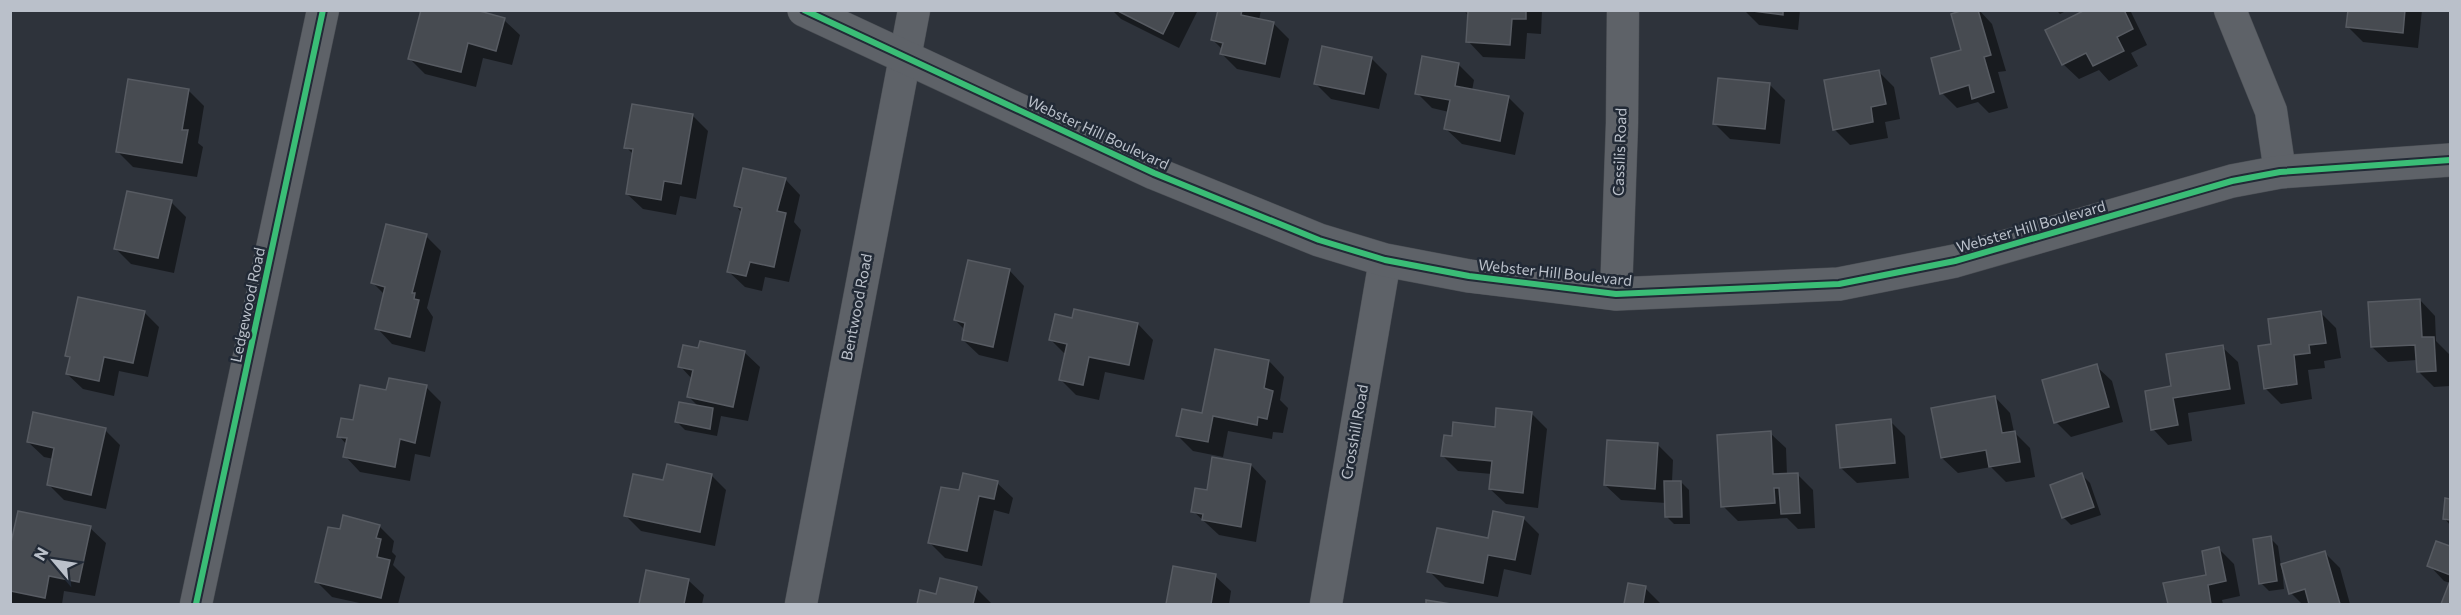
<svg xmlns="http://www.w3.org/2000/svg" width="2461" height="615" font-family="Commissioner,sans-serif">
<rect width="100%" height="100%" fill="#2e333b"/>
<g fill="#0007">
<path d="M423,10H481L486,15L504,20L520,35L512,65L483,58L476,87L425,74L410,59Z"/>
<path d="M1112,10H1198L1179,48L1121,19Z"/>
<path d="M1219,10H1261L1259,20L1273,23L1289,39L1280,78L1237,69L1222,54L1223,50L1213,40Z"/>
<path d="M1464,10H1542L1541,34L1527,33L1525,59L1483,57L1468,41L1469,17Z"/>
<path d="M1744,10H1800L1798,30L1759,25Z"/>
<path d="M1969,10H1979L1992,24L2006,71L1998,72L2008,108L1989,113L1978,102L1957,108L1942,93L1963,51Z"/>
<path d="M2056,10H2068L2060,14Z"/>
<path d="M2088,10H2129L2131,12L2147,45L2131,53L2138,66L2109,81L2099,70L2079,79L2063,64Z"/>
<path d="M2349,10H2422L2418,48L2363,42L2348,27Z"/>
<path d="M1371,58L1387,74L1379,109L1331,99L1315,83Z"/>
<path d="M1459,65L1474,80L1472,91L1508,97L1524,113L1515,155L1462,144L1446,129L1449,112L1432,108L1417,93Z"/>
<path d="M1879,72L1894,87L1900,119L1885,122L1888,138L1850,145L1834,129Z"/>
<path d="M1770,85L1785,100L1780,144L1730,139L1714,123Z"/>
<path d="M188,90L204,106L198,143L203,147L197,177L133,167L117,151Z"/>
<path d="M692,115L708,131L696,199L680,196L676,215L643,209L627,194L634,155L626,147Z"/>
<path d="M785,179L800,195L794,222L801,230L789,282L765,277L762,291L745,287L729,272L742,213L736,206Z"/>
<path d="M171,202L186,217L174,273L131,264L115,248Z"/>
<path d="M426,236L441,251L427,308L433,317L425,352L392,344L377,328L385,295L373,283Z"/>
<path d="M1009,270L1024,286L1008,362L979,355L963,340L965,330L955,320Z"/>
<path d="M2420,300L2435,316L2436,341L2449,354L2450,386L2434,387L2418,371L2417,360L2388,362L2372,347Z"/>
<path d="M144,312L159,327L148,377L119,371L114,396L83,389L67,374L71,360L67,356Z"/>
<path d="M2321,313L2336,328L2341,358L2324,361L2325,368L2308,370L2312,399L2281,404L2265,388L2273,346Z"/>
<path d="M1073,320L1138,324L1153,340L1144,380L1105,372L1099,400L1076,395L1060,379L1066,355L1051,340Z"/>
<path d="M2222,347L2238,362L2245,404L2188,413L2192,441L2168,445L2153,429L2173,388Z"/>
<path d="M744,352L760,367L748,421L721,416L717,436L685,430L677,422L699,407L689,397L693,380L680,366Z"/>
<path d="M1269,361L1284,377L1280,400L1288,408L1283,433L1273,432L1272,439L1228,431L1223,457L1193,451L1178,436Z"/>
<path d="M2096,366L2112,381L2123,422L2071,437L2056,422Z"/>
<path d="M426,387L441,402L430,457L415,454L410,481L360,472L345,456L347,445L339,436L387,392Z"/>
<path d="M1995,397L2010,413L2014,432L2030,448L2035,477L2006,482L1991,467L1958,473L1942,458Z"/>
<path d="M1531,413L1547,429L1538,508L1506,504L1490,489L1492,474L1458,471L1442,455L1453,438L1496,429Z"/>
<path d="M1890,421L1905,436L1909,478L1857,483L1841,468Z"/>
<path d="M105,430L120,445L106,509L64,500L48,484L54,459L44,457L28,442Z"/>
<path d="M1770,433L1786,448L1787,475L1797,474L1813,490L1815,528L1798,529L1787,518L1738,521L1723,506Z"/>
<path d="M1658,445L1673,460L1672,482H1681L1689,490L1690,524H1674L1666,516V503L1621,500L1605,485Z"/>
<path d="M1251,465L1266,481L1256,542L1219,535L1193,511L1208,492Z"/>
<path d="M711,475L726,490L715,546L641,531L626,516L665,481Z"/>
<path d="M2082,475L2090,483L2101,515L2071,525L2063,517Z"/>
<path d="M997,483L1013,498L1009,514L994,510L982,566L945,558L929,542L960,492Z"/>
<path d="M2447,500H2450V525L2444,518Z"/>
<path d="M1523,518L1539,534L1531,575L1504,569L1498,597L1445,587L1429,571Z"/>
<path d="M379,526L394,541L392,552L396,556L393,565L405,577L398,604H364L332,597L316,581L341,531Z"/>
<path d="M90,528L106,543L95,596L64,591L62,604L10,603V555Z"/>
<path d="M2270,538L2278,546L2281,566L2325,553L2340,568L2350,604H2302L2291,593L2284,568H2282L2284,589L2269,591L2261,583Z"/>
<path d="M2437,542L2450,548V583L2444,581L2429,565Z"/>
<path d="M2219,549L2234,564L2240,596L2222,600L2223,604H2169L2165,585L2208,576Z"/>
<path d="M1174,568L1215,576L1231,591L1229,604H1168Z"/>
<path d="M647,572L688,580L704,595L702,604H640Z"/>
<path d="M1629,585L1645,588L1661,604H1626Z"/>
<path d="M976,588L992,604H918L921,592L937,596Z"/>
</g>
<g fill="#474b51" stroke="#575b62" stroke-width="1.5">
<path d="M421,10H476L505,18L496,51L468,43L461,72L408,59Z"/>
<path d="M1116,10H1175L1163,34Z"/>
<path d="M1218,10H1242L1241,15L1274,22L1265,64L1220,54L1223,43L1211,40Z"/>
<path d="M1526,10V19H1512L1510,45L1466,42L1468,12L1462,10Z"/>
<path d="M1745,10H1783V15Z"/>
<path d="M1963,10H1978L1991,55L1984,57L1994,92L1972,99L1969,85L1940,94L1931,58L1961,50L1951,14Z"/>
<path d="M2085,10H2124L2133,29L2117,37L2124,51L2093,66L2086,53L2062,65L2045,30Z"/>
<path d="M2348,10H2405L2403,33L2346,27Z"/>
<path d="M1322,46L1372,57L1364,94L1314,84Z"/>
<path d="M1422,56L1459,63L1455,86L1509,96L1500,141L1444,129L1450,100L1415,94Z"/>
<path d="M1879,70L1886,104L1871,107L1873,122L1833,130L1824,80Z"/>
<path d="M1718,78L1770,83L1765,129L1713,124Z"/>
<path d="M128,79L189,89L182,130H188L182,163L116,152Z"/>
<path d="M632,104L693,114L681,184L664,181L661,200L626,194L633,149L624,148Z"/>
<path d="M743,168L786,178L777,211L786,213L774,267L750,262L746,276L727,272L742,208L734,206Z"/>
<path d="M127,191L172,200L158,258L114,249Z"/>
<path d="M386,224L427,234L412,293H415L414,299L419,300L410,337L375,329L385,287L371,283Z"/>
<path d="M968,260L1010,269L993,347L962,340L965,323L954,320Z"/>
<path d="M78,297L145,311L133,363L104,357L99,381L66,374L70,357L65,356Z"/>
<path d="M2420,299L2422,337H2434L2436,371L2417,372L2415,345L2371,347L2368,302Z"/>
<path d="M1074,309L1138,323L1129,365L1089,357L1083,385L1059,380L1067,344L1049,340L1055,314L1072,318Z"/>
<path d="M2321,311L2326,343L2309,345L2310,353L2294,355L2297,384L2264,389L2258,346L2271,344L2268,319Z"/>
<path d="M700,341L745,351L733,407L687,397L693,370L678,367L683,345L698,348Z"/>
<path d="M2223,345L2230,389L2173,398L2178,425L2151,430L2145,391L2171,386L2166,354Z"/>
<path d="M1215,349L1269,360L1264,388L1273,391L1267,419L1258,417L1257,425L1213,416L1208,442L1176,436L1182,409L1202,413Z"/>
<path d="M2097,364L2109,407L2054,423L2042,380Z"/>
<path d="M389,378L427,385L415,443L400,439L395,467L343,457L347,438L337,437L341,418L353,420L360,385L386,390Z"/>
<path d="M1995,396L2002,433L2015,431L2020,462L1989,467L1986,450L1941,458L1931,408Z"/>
<path d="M679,402L713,408L710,429L675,422Z"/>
<path d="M1496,408L1532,412L1523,493L1489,489L1492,461L1441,456L1444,435L1452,436L1453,422L1495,427Z"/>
<path d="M33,412L106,428L91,495L47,485L54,448L27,442Z"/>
<path d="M1891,419L1895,463L1840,468L1836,425Z"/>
<path d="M1771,431L1773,474L1798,473L1800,513L1781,514L1779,488H1774L1775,503L1721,507L1717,435Z"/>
<path d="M1607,440L1658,443L1655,489L1604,485Z"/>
<path d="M1212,457L1251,464L1241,527L1202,520L1203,514L1191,512L1195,488L1207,490Z"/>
<path d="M667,464L712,474L700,532L624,516L633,474L663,480Z"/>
<path d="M963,473L998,481L994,499L979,496L967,551L928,543L941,487L959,490Z"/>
<path d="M2082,473L2094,507L2062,518L2050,485Z"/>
<path d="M1664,481H1681L1682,517H1665Z"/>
<path d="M2445,498L2450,499V520L2443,519Z"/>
<path d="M18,511L91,526L79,582L49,576L45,598L10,591V547Z"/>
<path d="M1493,511L1524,517L1515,560L1488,555L1483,583L1427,572L1437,528L1488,538Z"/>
<path d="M343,515L380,525L376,538L381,539L377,557L390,560L381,598L315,582L328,527L340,529Z"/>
<path d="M2271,536L2277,581L2259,584L2253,539Z"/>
<path d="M2436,541L2450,546V575L2427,566Z"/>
<path d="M2219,547L2226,581L2208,585L2211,604H2168L2163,583L2206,575L2202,551Z"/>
<path d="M2325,551L2340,604H2309L2305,589L2289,594L2281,564Z"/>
<path d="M1173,566L1216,574L1211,604H1166Z"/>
<path d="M646,570L689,579L684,604H639Z"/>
<path d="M940,578L977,587L973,604H917L920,590L936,594Z"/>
<path d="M2450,581V604H2441Z"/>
<path d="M1628,583L1646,586L1643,604H1624Z"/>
<path d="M1426,600L1451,604H1426Z"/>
</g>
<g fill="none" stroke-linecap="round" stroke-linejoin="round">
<g stroke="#4a4e54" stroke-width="33">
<g id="minor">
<path d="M2230,10L2271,111L2280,172"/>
<path d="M1616,294L1622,123L1623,10"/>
<path d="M196,604L323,10"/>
<path d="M801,604L914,10"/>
<path d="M1326,604L1385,260"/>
</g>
</g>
<g stroke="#4a4e54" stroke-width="34">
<path id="tertiary" d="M804,10L1154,173L1319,240L1385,260L1469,276L1616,294L1839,284L1955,261L2232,181L2280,172L2450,160"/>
</g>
<use href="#minor" stroke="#5e6268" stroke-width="32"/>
<use href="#tertiary" stroke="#5e6268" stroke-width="33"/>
<g stroke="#222a36" stroke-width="10">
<g id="cycleway">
<path d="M804,10L1154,173L1319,240L1385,260L1469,276L1616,294L1839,284L1955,261L2232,181L2280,172L2450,160"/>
<path d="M196,604L323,10"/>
</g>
</g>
<use href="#cycleway" stroke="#3abd76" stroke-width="6"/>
</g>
<g text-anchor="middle" stroke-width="5" stroke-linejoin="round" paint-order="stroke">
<g font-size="15" fill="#bac0ca" stroke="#222a36">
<text transform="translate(1098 133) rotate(25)" y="5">Webster Hill Boulevard</text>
<text transform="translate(1620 152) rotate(-88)" y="5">Cassilis Road</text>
<text transform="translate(2031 227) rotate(-16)" y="5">Webster Hill Boulevard</text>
<text transform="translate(1555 273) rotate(6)" y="5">Webster Hill Boulevard</text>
<text transform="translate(248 305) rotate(-78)" y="5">Ledgewood Road</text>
<text transform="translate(857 307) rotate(-79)" y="5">Bentwood Road</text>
<text transform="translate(1355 432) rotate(-80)" y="5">Crosshill Road</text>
</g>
</g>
<rect width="2461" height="615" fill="none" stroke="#bac0ca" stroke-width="24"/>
<g transform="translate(54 561) rotate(299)" stroke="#222a36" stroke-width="4.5" paint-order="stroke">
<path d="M0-4.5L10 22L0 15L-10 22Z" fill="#bac0ca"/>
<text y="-9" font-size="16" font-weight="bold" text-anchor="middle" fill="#bac0ca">N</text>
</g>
</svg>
